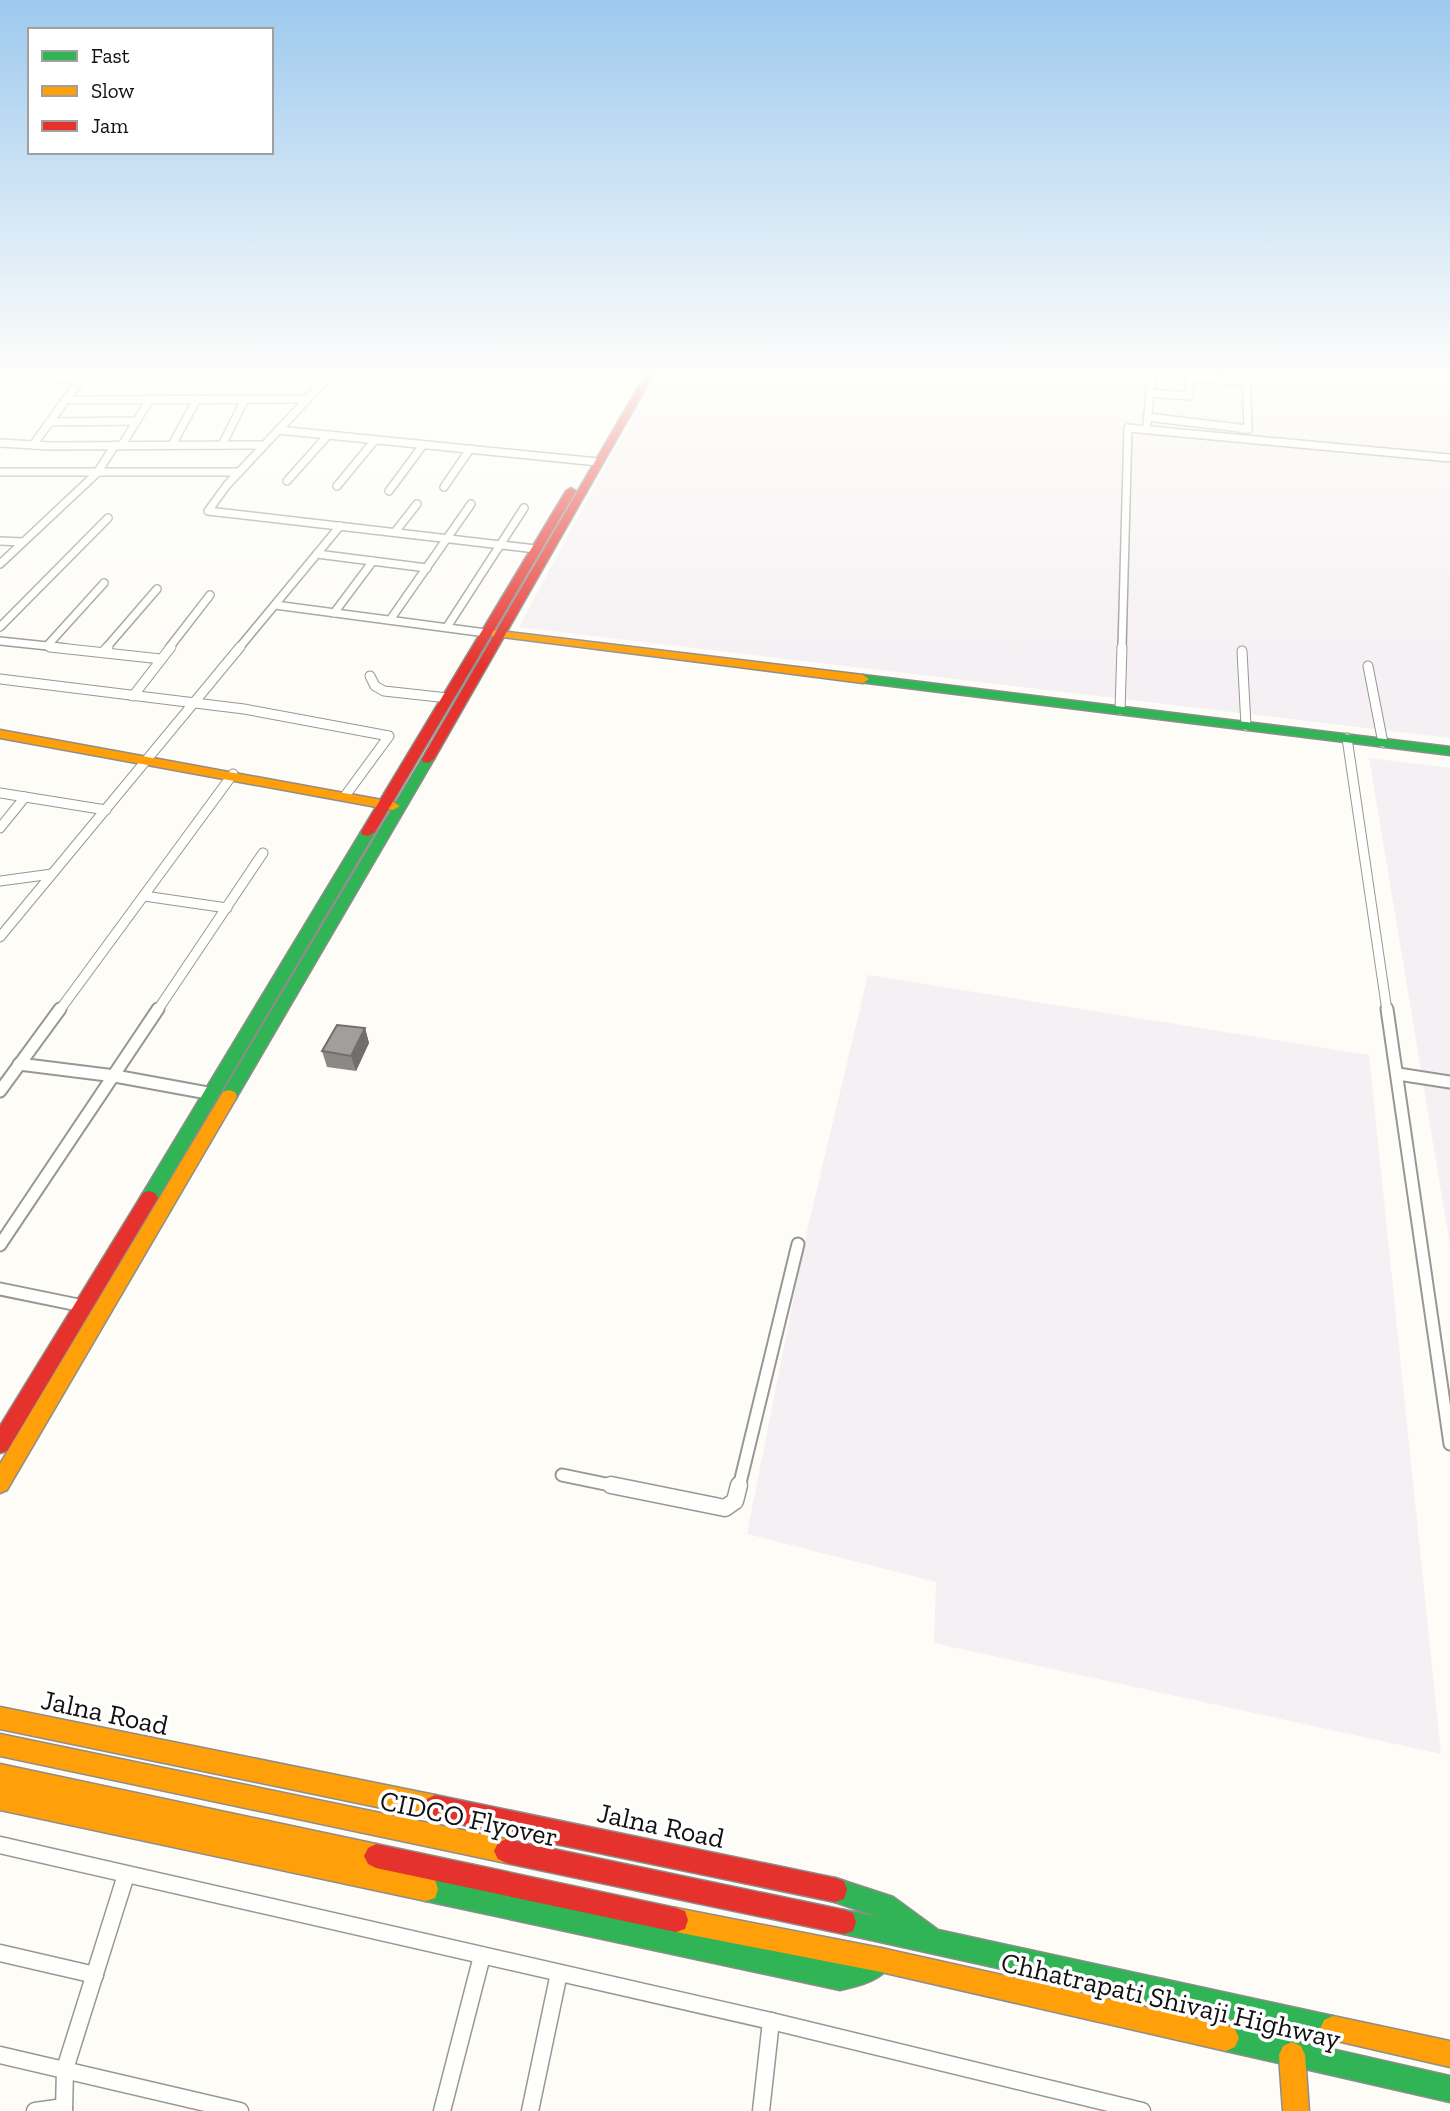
<svg xmlns="http://www.w3.org/2000/svg" width="1450" height="2111" font-family="'Zilla Slab',serif">
<rect width="100%" height="100%" fill="#fdfcf7"/>
<g fill="#f5f0f3">
<path d="M656,372H1450V738L519,627Z"/>
<path d="M1369,758L1450,768V1245Z"/>
<path d="M868,975L1369,1055L1441,1754L934,1643L936,1582L747,1534L807,1231Z"/>
</g>
<g fill="none" stroke-linecap="round" stroke-linejoin="round">
<g stroke="#979795" stroke-width="10">
<g id="street-far3">
<path d="M86,372H216"/>
<path d="M333,372L227,485L208,511L536,549"/>
<path d="M0,377L82,378"/>
<path d="M1150,393L1189,396L1190,377L1245,382"/>
<path d="M65,400L307,399"/>
<path d="M1147,417L1248,429"/>
<path d="M49,422L136,421"/>
<path d="M1147,424L1152,372"/>
<path d="M1242,429H1248L1246,372"/>
<path d="M278,430L598,462"/>
<path d="M0,443L50,446L264,445"/>
<path d="M33,445L86,372"/>
<path d="M122,445L150,399"/>
<path d="M172,445L197,399"/>
<path d="M222,445L245,399"/>
<path d="M0,472H239"/>
<path d="M287,481L328,435"/>
<path d="M337,486L375,440"/>
<path d="M444,487L470,449"/>
<path d="M389,491L423,445"/>
<path d="M395,532L417,504"/>
<path d="M0,541L23,542"/>
<path d="M317,554L427,568"/>
<path d="M0,564L97,473L115,445"/>
<path d="M275,605L486,633"/>
<path d="M334,613L373,561"/>
<path d="M390,620L471,504"/>
<path d="M0,627L108,518"/>
<path d="M447,627L524,508"/>
<path d="M0,641L66,648"/>
<path d="M47,646L104,583"/>
<path d="M106,648L157,589"/>
<path d="M169,648L210,595"/>
<path d="M239,648L340,526"/>
<path d="M1122,648L1128,428L1450,458"/>
</g>
</g>
<g stroke="#979795" stroke-width="11">
<g id="street-far2">
<path d="M50,647L161,659"/>
<path d="M1242,651L1246,726"/>
<path d="M103,652L108,647"/>
<path d="M1368,666L1383,743"/>
<path d="M370,676L375,686L384,691L448,698"/>
<path d="M0,679L244,709L389,736L345,796"/>
<path d="M133,696L171,647"/>
<path d="M1120,710L1122,647"/>
<path d="M1347,738L1387,1011"/>
<path d="M0,793L106,810"/>
<path d="M0,828L25,797"/>
<path d="M0,881L52,874"/>
<path d="M144,896L227,908"/>
<path d="M0,937L240,647"/>
<path d="M59,1011L233,774"/>
<path d="M157,1011L263,853"/>
</g>
</g>
<g stroke="#979795" stroke-width="15">
<g id="street-far1">
<path d="M1387,1009L1450,1444"/>
<path d="M19,1064L115,1076L213,1094"/>
<path d="M1398,1074L1450,1082"/>
<path d="M0,1091L60,1009"/>
<path d="M0,1245L158,1009"/>
<path d="M0,1289L83,1306"/>
<path d="M562,1475L620,1487"/>
<path d="M739,1487L798,1244"/>
</g>
</g>
<g stroke="#979795" stroke-width="19">
<g id="street">
<path d="M611,1485L725,1508L735,1501L739,1485"/>
<path d="M0,1845L771,2021L1142,2111"/>
<path d="M0,1953L95,1975"/>
<path d="M0,2055L240,2111"/>
<path d="M35,2111L64,2107"/>
<path d="M64,2111L65,2069L126,1875"/>
<path d="M442,2111L482,1956"/>
<path d="M530,2111L559,1973"/>
<path d="M761,2111L771,2021"/>
</g>
</g>
<g stroke="#8e8d8b" stroke-width="3">
<g id="fast">
<path d="M863,675L1450,747V755L859,682L857,679Z"/>
<path d="M428,755L434,759L235,1100H223L221,1096L223,1092L422,759Z"/>
<path d="M368,828L375,832L155,1203L149,1205L143,1203L140,1198L143,1193L361,832Z"/>
<path d="M426,1877L840,1964L854,1962L881,1948L890,1951L893,1960C885,1980 859,1986 840,1990L426,1901L417,1898L414,1889L417,1880Z"/>
<path d="M835,1878L893,1897L938,1930L1333,2016L1342,2020L1346,2029L1342,2038L1333,2042L844,1934L835,1931L832,1922L835,1913L844,1910L879,1917L826,1899L823,1890L826,1881Z"/>
<path d="M1226,2025L1450,2076V2102L1226,2051L1217,2047L1213,2038L1217,2029Z"/>
</g>
</g>
<g stroke="#8e8d8b" stroke-width="3">
<g id="slow">
<path d="M491,630L863,675L869,679L863,683L487,635V631Z"/>
<path d="M0,730L393,802L400,806L393,810L0,738Z"/>
<path d="M229,1090L235,1092L237,1096L235,1100L7,1490L0,1493V1464L223,1092Z"/>
<path d="M0,1707L435,1795L443,1799L447,1807L443,1815L435,1819L0,1729Z"/>
<path d="M0,1734L506,1839L514,1843L518,1851L514,1859L506,1863L0,1756Z"/>
<path d="M0,1764L376,1844L384,1848L388,1856L384,1864L379,1867L435,1880L438,1889L435,1898L426,1901L0,1810Z"/>
<path d="M676,1908L881,1948L1226,2025L1235,2029L1239,2038L1235,2047L1226,2051L881,1972L676,1932L667,1929L664,1920L667,1911Z"/>
<path d="M1333,2016L1450,2041V2067L1324,2038L1320,2029L1324,2020Z"/>
<path d="M1292,2042L1301,2046L1305,2055L1309,2111H1283L1279,2055L1283,2046Z"/>
</g>
</g>
<g stroke="#8e8d8b" stroke-width="3">
<g id="jam">
<path d="M647,372H655L434,759L428,763L423,762L422,759Z"/>
<path d="M571,488L576,491L375,832L368,836L363,835L361,832L566,491Z"/>
<path d="M149,1191L155,1193L158,1198L155,1203L7,1451L0,1453V1426L143,1193Z"/>
<path d="M435,1795L835,1878L844,1881L847,1890L844,1899L835,1902L435,1819L427,1815L423,1807L427,1799Z"/>
<path d="M506,1839L844,1910L853,1913L856,1922L853,1931L844,1934L506,1863L498,1859L494,1851L498,1843Z"/>
<path d="M376,1844L676,1908L685,1911L688,1920L685,1929L676,1932L376,1868L368,1864L364,1856L368,1848Z"/>
</g>
</g>
<use href="#street-far3" stroke="#fffffe" stroke-width="7"/>
<use href="#street-far2" stroke="#fffffe" stroke-width="9"/>
<use href="#street-far1" stroke="#fffffe" stroke-width="11"/>
<use href="#street" stroke="#fffffe" stroke-width="16"/>
<use href="#fast" fill="#30b455" fill-rule="evenodd"/>
<use href="#slow" fill="#ff9f0a" fill-rule="evenodd"/>
<use href="#jam" fill="#e5322d" fill-rule="evenodd"/>
</g>
<path fill="#8a8986" d="M365,1028L369,1043L356,1071L327,1067L322,1051Z"/>
<path fill="#716f6d" d="M365,1028L369,1043L356,1071L351,1056Z"/>
<path fill="#a19f9c" stroke="#716f6d" stroke-width="2" d="M337,1025L365,1028L351,1056L322,1051Z"/>
<linearGradient id="sky" x2="0" y2="1"><stop stop-color="#9dc9ee"/><stop offset="0.56" stop-color="#fefefb"/><stop offset="1" stop-color="#fefefb" stop-opacity="0"/></linearGradient>
<rect width="1450" height="667" fill="url(#sky)"/>
<g text-anchor="middle" stroke-width="7" stroke-linejoin="round" paint-order="stroke">
<g font-size="28" fill="#111" stroke="#fff">
<text transform="translate(105 1712) rotate(12)" y="10">Jalna Road</text>
<text transform="translate(469 1818) rotate(12)" y="10">CIDCO Flyover</text>
<text transform="translate(661 1825) rotate(12)" y="10">Jalna Road</text>
<text transform="translate(1171 2000) rotate(13)" y="10">Chhatrapati Shivaji Highway</text>
</g>
</g>
<rect x="28" y="28" width="245" height="126" fill="#ffffff" stroke="#a0a0a0" stroke-width="2"/>
<rect x="42" y="51" width="35" height="10" fill="#30b455" stroke="#a0a0a0" stroke-width="2"/>
<text x="91" y="63" font-size="21" fill="#111111">Fast</text>
<rect x="42" y="86" width="35" height="10" fill="#ff9f0a" stroke="#a0a0a0" stroke-width="2"/>
<text x="91" y="98" font-size="21" fill="#111111">Slow</text>
<rect x="42" y="121" width="35" height="10" fill="#e5322d" stroke="#a0a0a0" stroke-width="2"/>
<text x="91" y="133" font-size="21" fill="#111111">Jam</text>
</svg>
